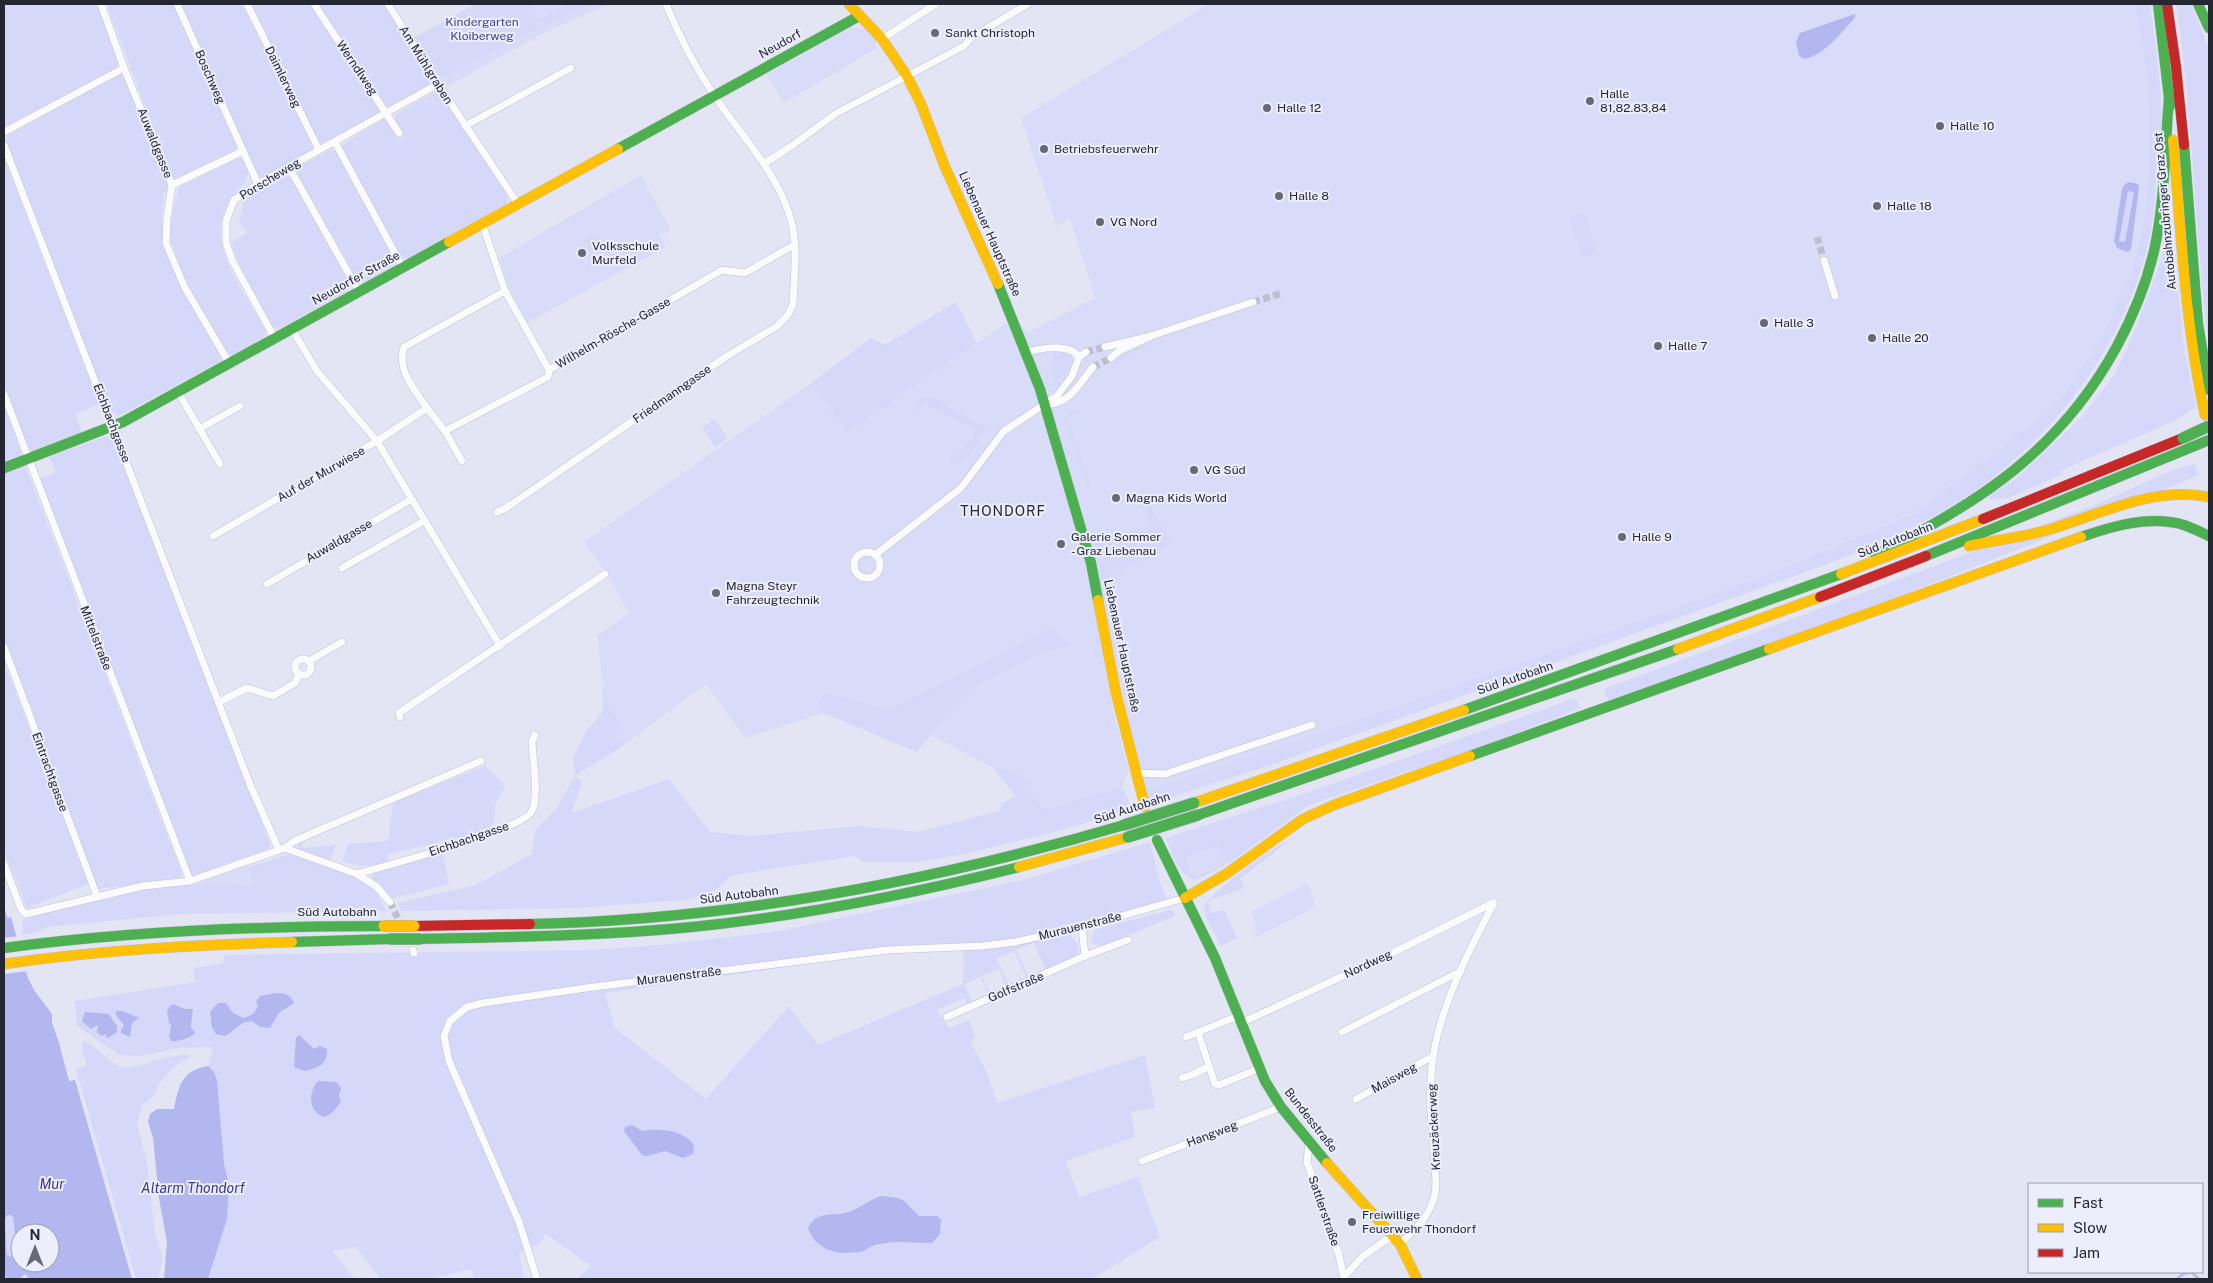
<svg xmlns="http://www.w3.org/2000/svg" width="2213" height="1283" font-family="'Public Sans',sans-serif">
<rect width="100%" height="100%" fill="#e3e5f4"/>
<g fill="#d9dcf8">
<path d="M476,4H609L548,31L446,87L414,38Z"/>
<path d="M1209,4H2135L2148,82L2149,171L2144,222L2132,271L2100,340L2065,393L2012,439L1913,513L1732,588L1381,712L1146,790L1120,683L1110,631L1099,635L1114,714L1129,772L1122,787L1043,810L1020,770L1015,773L988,765L931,735L977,686L1039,655L1070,645L1053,626L889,710L826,693L817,703L824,713L745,738L706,684L621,747L616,736L625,730L610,708L602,677L597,636L629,613L606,572L584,542L810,384L846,433L1005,324L1022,326L1027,333L1095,298L1070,218L1057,226L1021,118Z"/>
<path d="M850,27L866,30L876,39L877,48L784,103L767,74Z"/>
<path d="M641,175L671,230L660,236L666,247L527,323L510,290L499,258Z"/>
<path d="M1219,844L1225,861L1195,876L1191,874L1186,856Z"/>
<path d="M248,865L250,867L253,886L193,885Z"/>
<path d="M1308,883L1315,907L1254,938L1256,931L1252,911Z"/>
</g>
<g fill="#d5d8f9" fill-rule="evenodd">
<path d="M4,4H98L120,62L117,67L4,127Z"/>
<path d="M110,4H174L237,146L236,151L177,180L172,177L108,8Z"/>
<path d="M180,4H242L313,146L311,152L264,177L256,175Z"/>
<path d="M249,4H310L381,108L380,113L322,143L316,141Z"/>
<path d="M317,4H384L431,77L429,86L391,106H387Z"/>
<path d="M476,4H530L539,19L569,4H593L542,26L441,79L414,38Z"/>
<path d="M2135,4H2150C2154,31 2171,149 2156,167C2159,304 2066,436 1953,505C1914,529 1872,546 1830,563L1282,761L1150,804L1146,790L1381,712L1732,588L1913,514L2012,439L2065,393L2100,340L2132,271L2144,222L2149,171L2148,82Z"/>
<path d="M2176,4H2191L2209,49V347C2194,233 2194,118 2176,4Z"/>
<path d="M120,74H125L168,187L164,193L162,216L163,244L221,355L219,362L119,416L110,411L5,138L7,136Z"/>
<path d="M435,92L441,93L508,197L506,204L407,259L401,257L342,148L343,144L384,119L399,139L403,137L394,120L396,114Z"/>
<path d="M330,150L336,151L396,260L394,265L363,283L358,281L297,173L299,167Z"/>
<path d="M4,158L99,404L75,414L82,433L32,453L27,450L4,385Z"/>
<path d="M238,158H244L249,171C247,177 244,183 241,188C238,194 231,197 228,203C205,246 245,294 266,330L265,337L233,355L228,353L185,280L169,236L175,200L180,186Z"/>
<path d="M283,175L290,177L350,285L348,291L278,329L272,326L240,268L231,242L247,233L239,221L245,197Z"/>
<path d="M2128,191L2134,192L2126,242L2119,241Z"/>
<path d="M2169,197L2184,348L2196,407L2174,421L2062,470L2061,475L2008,498L1988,499L1990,495L2016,479L2082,417L2114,375L2131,340L2161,261Z"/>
<path d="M1585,213L1597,252L1582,257L1569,218Z"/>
<path d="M592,232L602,249L591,255L582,237Z"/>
<path d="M956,302L977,343L847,433L810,384L871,338L885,345Z"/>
<path d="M1149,341L1151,346L1126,355L1116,366L1114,361L1127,349Z"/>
<path d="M1053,350L1071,354L1073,356L1066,376L1056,387C1053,375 1054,363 1053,350Z"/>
<path d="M925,397L935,398L986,428L987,430L963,464L954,465L949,458L973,439L972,428L926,404L912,414C912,405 918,401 925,397Z"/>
<path d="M4,405L21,453L20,457L4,463Z"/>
<path d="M1080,409L1081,414L1067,419L1090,488H1088L1064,417L1068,413Z"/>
<path d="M715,419L727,439L715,447L702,428Z"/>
<path d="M107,436L113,439L270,844L268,849L191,876L38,480L56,472L49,457Z"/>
<path d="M2195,464L2199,475C2005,557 1808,634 1608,700L1604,689L1972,552L2097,504L2172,470Z"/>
<path d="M22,466L26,468L182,874L180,878L98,889L31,713L32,709L31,704L27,703L4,643V472Z"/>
<path d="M1148,501L1171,544L1103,580L1095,544L1119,536L1125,537L1128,532L1135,531L1138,533L1154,530L1143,504Z"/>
<path d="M1053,626L1071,645L1039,655L977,686L916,752L824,713L817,703L826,693L889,710Z"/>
<path d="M4,662L88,884L27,908L4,851Z"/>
<path d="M602,687H604L610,708L625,730L616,736L621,747L575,776L582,781L572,813L669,779L710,832L752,836L858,826L918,832L999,811L1002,803L1016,796L993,768L988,765L1015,773L1020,770L1043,810L1122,787L1133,809L1054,832L960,855L916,862H863L855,856L740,874L729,877L718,888L708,894L686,900L576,908L401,911L398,903L476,885L532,854L535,830L555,810L575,776L573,758L586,732L601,714L604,706Z"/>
<path d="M1576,698L1580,708L1491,743L1309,805L1236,858L1211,873L1195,880C1177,873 1172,855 1166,838L1300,795ZM1219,845L1225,862L1196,876L1191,874L1186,856Z"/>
<path d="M485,766L505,786L495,805L494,823L481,833L387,854L389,861C371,866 359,868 342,861L348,844L388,841L393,802Z"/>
<path d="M302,842L303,848L336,845L330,861L298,849V845Z"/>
<path d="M1150,842L1158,876L1168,903L1067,931C1076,944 1081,941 1077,960L969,1007L964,998L937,1010L949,1028L969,1020L975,1035L971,1042L988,1075L997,1103L1145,1055L1155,1108L1131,1112L1135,1137L1066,1161L1079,1197L1138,1177L1160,1237L1092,1279H577L591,1266L546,1234L538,1245L519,1253L524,1279H475L471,1269L430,1279H380L356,1247L332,1251L355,1279H208L227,1219L229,1185L224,1163L217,1080L214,1072L208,1066L213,1047L178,1048L141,1056L119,1055L77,1026L75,1001L195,982L193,968L222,964L225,955L592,950L669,944L779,931L1023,880ZM1034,943L1045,969L1028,976L1016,950ZM964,947L963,984L818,1045L789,1006L706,1099L615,1028L605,993L918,948ZM1014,951L1026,977L1008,984L997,958ZM999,969L1006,986L990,993L982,976ZM981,977L988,994L972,1001L964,984ZM226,1003L233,1013L244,1018L253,1014L258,1007L287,1010L279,1013L270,1028L260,1027L252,1021L243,1023L233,1032ZM177,1004L185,1009H193L192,1024L188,1038L175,1042L169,1029ZM99,1014H109C115,1019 117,1024 117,1032L106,1033L98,1024L92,1029ZM313,1088L339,1090L340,1102L331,1114Z"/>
<path d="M1285,842L1286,843L1240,879L1245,888L1208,901L1211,913L1224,910L1237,938L1221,946C1217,937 1203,916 1204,907C1206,896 1272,848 1285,842Z"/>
<path d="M443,853L449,884L391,899L372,880L373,875L379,870Z"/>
<path d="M289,854L360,879L373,888L387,911L180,914L47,927L41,931L23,935L22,920C71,903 142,886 195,885C214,884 233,885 252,886L250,867Z"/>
<path d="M1170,910L1174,911L1175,916L1102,946L1093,944L1091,938L1097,929Z"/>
<path d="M82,1041C98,1044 109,1065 123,1067C144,1069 174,1050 191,1056C179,1063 167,1072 159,1085C153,1096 154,1098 142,1105L137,1124L147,1162L155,1235L163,1259L158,1279H136L76,1069L87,1065L82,1051Z"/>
<path d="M7,1215H10L13,1217L17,1254L12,1257L7,1256L5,1221Z"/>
</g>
<g fill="#b2b7f0" fill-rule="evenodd">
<path d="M1855,14V17L1852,21C1839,35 1823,56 1804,59L1799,56L1796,42L1800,33Z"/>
<path d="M2129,182L2138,184L2139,188L2131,249L2128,252L2117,248L2114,241L2122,189L2124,185ZM2128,191L2134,192L2125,242L2119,241Z"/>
<path d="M4,908L8,918L11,917L28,978L34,990L52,1014V1023L59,1043L69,1081L75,1080L132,1279H30L25,1274L20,1279H6L4,1268ZM7,1215H10L13,1217L17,1254L12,1257L7,1255L5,1221ZM20,1233H50V1263H20Z"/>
<path d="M276,993C285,993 290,994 294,1003L279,1013L270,1028L260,1027L252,1021L243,1023L226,1036L216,1034L212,1028L210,1012L218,1003H226L233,1013L244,1018L253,1014L258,1007L256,1002L260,996Z"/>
<path d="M174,1004L185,1009H193L191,1027L195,1033C191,1038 178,1042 171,1041L169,1036L171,1025L169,1023L167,1012L170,1006Z"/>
<path d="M117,1011H123L139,1018L132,1023L130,1037L121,1033V1030L124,1026L115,1013Z"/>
<path d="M85,1012L109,1014L117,1026V1032L108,1038H106V1034L102,1036L97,1033L98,1025L91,1029L82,1021Z"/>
<path d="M299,1035L314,1049L320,1046L327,1049C328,1065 318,1068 304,1071L294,1067L296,1038Z"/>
<path d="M208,1066L214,1072L217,1080L224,1163L229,1185L227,1219L208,1279H164L167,1242L159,1198L153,1138L148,1121L150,1114L157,1109H174C179,1085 181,1071 208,1066Z"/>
<path d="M318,1081L336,1082L341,1088L339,1095L341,1102L331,1114L324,1117C308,1111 308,1093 318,1081Z"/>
<path d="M632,1125L642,1131C659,1128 682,1129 694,1145L693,1154L683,1158L665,1151L647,1156L642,1155L624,1131L625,1127Z"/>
<path d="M881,1196C909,1199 900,1198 919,1216H937L941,1220L940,1234L932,1243L893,1242L874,1245L861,1252L840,1253L826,1249L815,1241L808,1229C816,1209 834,1217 849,1212C860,1208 869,1200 881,1196Z"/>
</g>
<path fill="#e3e5f4" d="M19,936L29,971L4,974V938Z"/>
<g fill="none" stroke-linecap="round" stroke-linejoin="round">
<path stroke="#b2b7f0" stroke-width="2.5" d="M2177,1279L2183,1274L2191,1272L2199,1279"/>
<g stroke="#bdbfcd" stroke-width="7" stroke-dasharray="7 3.5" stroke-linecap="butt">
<path d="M1817,237L1824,260"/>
<path d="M1253,302L1283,293"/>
<path d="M1086,352L1105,347"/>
<path d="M1093,367L1111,358"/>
<path d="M390,902L402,927"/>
</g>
<g stroke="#bfc1ce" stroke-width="8">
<g id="street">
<path d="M101,4L124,68L172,185L167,218L166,243L184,286L229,363"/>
<path d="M177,4L258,184"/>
<path d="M247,4L319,150"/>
<path d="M314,4L399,133"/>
<path d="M388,4L438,84L518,204"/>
<path d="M882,39L936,4"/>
<path d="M465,126L571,68"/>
<path d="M4,132L124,68"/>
<path d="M335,142L403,268"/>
<path d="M4,145L251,787L279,850"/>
<path d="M765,163L793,145L835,114L964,46L972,37L1028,4"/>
<path d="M289,167L359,292"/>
<path d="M172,185L243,151"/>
<path d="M482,223L505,291L549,370L722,270L745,273L794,245"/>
<path d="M1824,260L1835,296"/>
<path d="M292,329L317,371L377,441L500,646"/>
<path d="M275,339L232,260L226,243V221L234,200L258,184L438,84"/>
<path d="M1105,347L1151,336L1253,302"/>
<path d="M1026,353C1039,348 1070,343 1079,357"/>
<path d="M1079,357L1086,352"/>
<path d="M1111,358L1119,351L1151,336"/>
<path d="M178,392L220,464"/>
<path d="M4,394L190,881"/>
<path d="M1046,405C1072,402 1077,386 1093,367"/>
<path d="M427,408C415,390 396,370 404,347L505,291"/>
<path d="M199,429L240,406"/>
<path d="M445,431L462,461"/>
<path d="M497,512L506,508L727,356L776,327L788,315L793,304C794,278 798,246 791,220C778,173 743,138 716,98C696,69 679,36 666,4"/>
<path d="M213,536L377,441L427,408L445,431L548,377L549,370"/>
<circle cx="867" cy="565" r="13"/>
<path d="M875,555L961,488L1004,431L1057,396L1072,376L1079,357"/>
<path d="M342,568L424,521"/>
<path d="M267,584L412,499"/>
<path d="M4,647L97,896"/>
<circle cx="303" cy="667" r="8"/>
<path d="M309,661L342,642"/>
<path d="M219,702L247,688L273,696L295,683L299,674"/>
<path d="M400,717L399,713L605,574"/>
<path d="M1136,773L1165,774L1312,725"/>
<path d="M285,848L294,841L481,761"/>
<path d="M4,864L21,909L26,914L143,886L190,881L285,848L357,874L377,887L390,902"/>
<path d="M357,874C384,866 523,830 532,811C539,795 533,760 532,742L535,735"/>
<path d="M1082,927L1085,956"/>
<path d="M413,950L414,953"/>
<path d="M947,1017L1085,956L1128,940"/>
<path d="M1241,1023L1378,960L1493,903"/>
<path d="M1198,1032L1215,1084L1219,1085L1260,1068"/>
<path d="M1342,1032L1461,971"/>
<path d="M1186,1037L1238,1016"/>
<path d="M1182,1078L1192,1075L1208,1067"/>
<path d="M1356,1099L1433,1056"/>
<path d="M1309,1143L1307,1162L1339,1255L1344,1279"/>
<path d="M1142,1161L1281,1107"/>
<path d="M1400,1244C1418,1227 1436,1211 1436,1183C1434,1141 1427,1100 1433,1058C1440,1007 1470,948 1494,903"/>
<path d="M1344,1277L1363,1256L1392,1236"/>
<path d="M537,1279L519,1222L449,1061L444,1036L450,1021L467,1007L483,1003L586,988L887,950L982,946L1015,942L1082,927L1185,898"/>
</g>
</g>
<g stroke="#bfc1ce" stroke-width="11">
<g id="fast">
<path d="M2158,4L2170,106"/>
<path d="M2198,4L2209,28"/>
<path d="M2184,145L2198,324L2209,390"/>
<path d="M618,149L859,16"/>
<path d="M998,284L1040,389L1091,563L1098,600"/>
<path d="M4,468L123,422L449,242"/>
<path d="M2081,537C2113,526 2149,515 2184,525C2192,528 2201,532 2209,536"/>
<path d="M1875,555C1978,504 2061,450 2117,346C2133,316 2146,285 2154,251C2165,201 2165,148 2169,97"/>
<path d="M1926,556L2209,440"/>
<path d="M1464,710L1841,574"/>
<path d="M1470,756L1769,649"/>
<path d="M1198,815L1678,649"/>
<path d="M1157,840L1215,958L1265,1081L1281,1107L1327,1163"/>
<path d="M530,924C733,920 930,882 1124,825"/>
<path d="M420,939C511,937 602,936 692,927C802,916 911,894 1019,867"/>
<path d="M292,942L390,939"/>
<path d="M4,948C130,931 257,926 384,926"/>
</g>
</g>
<g stroke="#bfc1ce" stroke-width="11">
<g id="slow">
<path d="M849,4L882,39L907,76L921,104L945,167L998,284"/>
<path d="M2173,140C2181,232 2185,324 2205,415"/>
<path d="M449,242L618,149"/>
<path d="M1969,546C1996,540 2024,537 2051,529C2104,513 2153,486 2209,497"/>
<path d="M1841,574L1983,519"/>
<path d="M1098,600L1116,693L1145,807"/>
<path d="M1678,649L1820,597"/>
<path d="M1769,649L2081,537"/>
<path d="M1194,803L1464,710"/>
<path d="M1019,867L1128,837"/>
<path d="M1185,898L1226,874L1303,819L1334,805L1470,756"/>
<path d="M4,964C100,950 195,945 292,942"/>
<path d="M1327,1163L1400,1244L1417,1279"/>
</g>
</g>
<g stroke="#bfc1ce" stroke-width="11">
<g id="jam">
<path d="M2167,4L2176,67L2184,145"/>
<path d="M1983,519L2183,438"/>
<path d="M1820,597L1926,556"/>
<path d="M414,926L530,924"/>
</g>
</g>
<use href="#street" stroke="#fbfbfd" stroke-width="7"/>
<use href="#fast" stroke="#4caf50" stroke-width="10"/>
<use href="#slow" stroke="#ffc107" stroke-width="10"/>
<use href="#jam" stroke="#c62828" stroke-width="10"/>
<g stroke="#afb1c1" stroke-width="12" stroke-linecap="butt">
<g id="fast-bridge">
<path d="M2183,438L2209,426"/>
<path d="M1124,825L1194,803"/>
<path d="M1128,837L1198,815"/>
<path d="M390,939H420"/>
</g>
</g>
<g stroke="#afb1c1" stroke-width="12" stroke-linecap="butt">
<path id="slow-bridge" d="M384,926H414"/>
</g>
<use href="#fast-bridge" stroke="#4caf50" stroke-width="11"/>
<use href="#slow-bridge" stroke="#ffc107" stroke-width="11"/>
</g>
<g fill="#676976" stroke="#eceefb" stroke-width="2">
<circle cx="935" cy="33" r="5"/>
<circle cx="1590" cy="101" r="5"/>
<circle cx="1267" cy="108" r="5"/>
<circle cx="1940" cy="126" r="5"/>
<circle cx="1044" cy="149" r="5"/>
<circle cx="1279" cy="196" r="5"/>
<circle cx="1877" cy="206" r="5"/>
<circle cx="1100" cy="222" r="5"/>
<circle cx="582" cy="253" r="5"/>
<circle cx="1764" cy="323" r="5"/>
<circle cx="1872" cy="338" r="5"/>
<circle cx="1658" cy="346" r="5"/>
<circle cx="1194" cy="470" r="5"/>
<circle cx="1116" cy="498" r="5"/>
<circle cx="1622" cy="537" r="5"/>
<circle cx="1061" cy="544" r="5"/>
<circle cx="716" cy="593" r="5"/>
<circle cx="1352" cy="1222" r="5"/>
</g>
<g text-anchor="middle" stroke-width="4" stroke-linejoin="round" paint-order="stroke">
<g font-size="12" fill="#434097" stroke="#eceefb">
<text x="482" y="26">Kindergarten<tspan x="482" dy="14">Kloiberweg</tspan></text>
</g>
<g font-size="12" fill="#242632" stroke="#eceefb" text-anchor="start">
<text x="945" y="37">Sankt Christoph</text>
<text x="1600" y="98">Halle<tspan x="1600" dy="14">81,82.83,84</tspan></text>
<text x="1277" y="112">Halle 12</text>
<text x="1950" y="130">Halle 10</text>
<text x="1054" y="153">Betriebsfeuerwehr</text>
<text x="1289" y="200">Halle 8</text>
<text x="1887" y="210">Halle 18</text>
<text x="1110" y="226">VG Nord</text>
<text x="592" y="250">Volksschule<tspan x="592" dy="14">Murfeld</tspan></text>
<text x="1774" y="327">Halle 3</text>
<text x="1882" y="342">Halle 20</text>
<text x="1668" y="350">Halle 7</text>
<text x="1204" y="474">VG Süd</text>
<text x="1126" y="502">Magna Kids World</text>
<text x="1071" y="541">Galerie Sommer<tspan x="1071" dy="14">- Graz Liebenau</tspan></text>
<text x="1632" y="541">Halle 9</text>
<text x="726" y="590">Magna Steyr<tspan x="726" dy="14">Fahrzeugtechnik</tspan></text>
<text x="1362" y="1219">Freiwillige<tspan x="1362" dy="14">Feuerwehr Thondorf</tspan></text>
</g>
<g font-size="12" fill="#242632" stroke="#eceefb">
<text transform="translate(780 44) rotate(-29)" y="4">Neudorf</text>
<text transform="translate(426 65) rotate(58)" y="4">Am Mühlgraben</text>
<text transform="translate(357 68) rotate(56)" y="4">Werndlweg</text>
<text transform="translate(210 77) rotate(66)" y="4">Boschweg</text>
<text transform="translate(283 77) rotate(64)" y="4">Daimlerweg</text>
<text transform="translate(155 143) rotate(68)" y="4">Auwaldgasse</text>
<text transform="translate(270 179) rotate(-31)" y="4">Porscheweg</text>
<text transform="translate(2165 211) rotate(-95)" y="4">Autobahnzubringer Graz Ost</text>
<text transform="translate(990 234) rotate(66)" y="4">Liebenauer Hauptstraße</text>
<text transform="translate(356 278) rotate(-29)" y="4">Neudorfer Straße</text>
<text transform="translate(613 333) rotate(-30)" y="4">Wilhelm-Rösche-Gasse</text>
<text transform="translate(672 394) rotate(-35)" y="4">Friedmanngasse</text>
<text transform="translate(112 423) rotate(69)" y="4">Eichbachgasse</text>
<text transform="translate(321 474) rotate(-30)" y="4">Auf der Murwiese</text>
<text transform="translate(1895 540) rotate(-21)" y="4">Süd Autobahn</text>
<text transform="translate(339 541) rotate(-30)" y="4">Auwaldgasse</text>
<text transform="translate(96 638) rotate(69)" y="4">Mittelstraße</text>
<text transform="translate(1122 646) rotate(78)" y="4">Liebenauer Hauptstraße</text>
<text transform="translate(1515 678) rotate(-19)" y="4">Süd Autobahn</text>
<text transform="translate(50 772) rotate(70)" y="4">Eintrachtgasse</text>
<text transform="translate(1132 808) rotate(-18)" y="4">Süd Autobahn</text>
<text transform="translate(469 839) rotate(-19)" y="4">Eichbachgasse</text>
<text transform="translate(739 895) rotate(-7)" y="4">Süd Autobahn</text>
<text x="337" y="916">Süd Autobahn</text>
<text transform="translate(1080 926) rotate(-14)" y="4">Murauenstraße</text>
<text transform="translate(1368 964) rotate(-25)" y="4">Nordweg</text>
<text transform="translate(679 976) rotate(-7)" y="4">Murauenstraße</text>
<text transform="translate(1016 987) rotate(-23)" y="4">Golfstraße</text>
<text transform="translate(1394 1078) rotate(-29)" y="4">Maisweg</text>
<text transform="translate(1311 1120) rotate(52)" y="4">Bundesstraße</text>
<text transform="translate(1434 1127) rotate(-93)" y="4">Kreuzäckerweg</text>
<text transform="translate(1212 1134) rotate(-21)" y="4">Hangweg</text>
<text transform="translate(1324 1211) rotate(71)" y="4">Sattlerstraße</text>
</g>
<g font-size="14" letter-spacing="1" fill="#242632" stroke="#eceefb">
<text x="1003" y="516">THONDORF</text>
</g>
<g font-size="14" font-style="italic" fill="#3b378d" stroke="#eceefb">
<text x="52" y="1189">Mur</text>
<text x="193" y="1193">Altarm Thondorf</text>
</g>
</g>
<rect width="2213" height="1283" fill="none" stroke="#242632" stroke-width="10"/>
<rect x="2028" y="1183" width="175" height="90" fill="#eceefb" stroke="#9c9eab"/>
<rect x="2038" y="1199" width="25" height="8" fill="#4caf50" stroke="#9c9eab"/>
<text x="2073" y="1208" font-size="15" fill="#242632">Fast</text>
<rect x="2038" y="1224" width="25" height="8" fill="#ffc107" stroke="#9c9eab"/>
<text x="2073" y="1233" font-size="15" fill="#242632">Slow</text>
<rect x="2038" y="1249" width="25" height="8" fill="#c62828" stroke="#9c9eab"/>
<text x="2073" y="1258" font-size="15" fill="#242632">Jam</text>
<g transform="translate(35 1248)"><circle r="24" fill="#eceefb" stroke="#9c9eab"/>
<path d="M0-4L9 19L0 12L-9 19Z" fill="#676976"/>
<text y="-8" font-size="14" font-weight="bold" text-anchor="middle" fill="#242632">N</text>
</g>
</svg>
